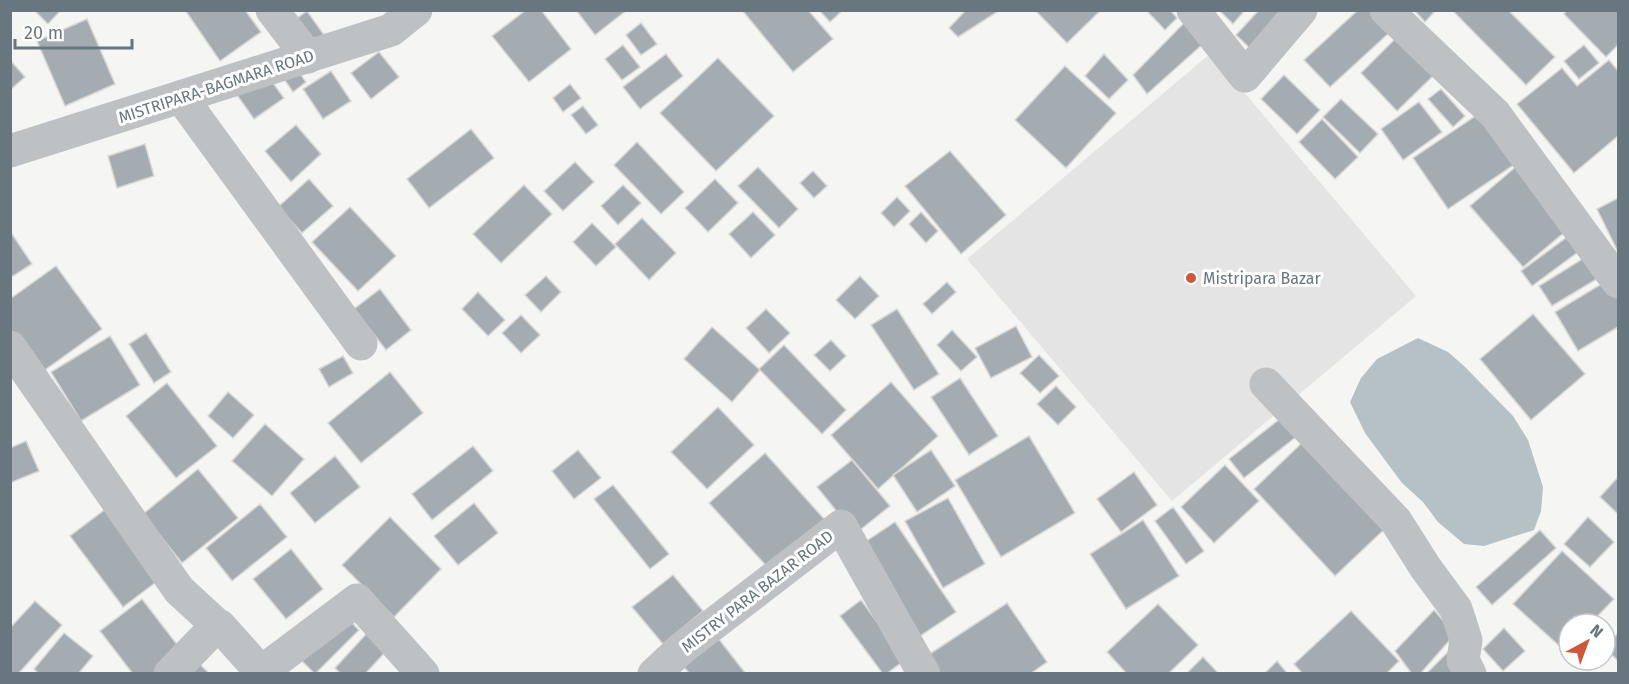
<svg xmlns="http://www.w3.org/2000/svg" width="1629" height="684" font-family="'Fira Sans',sans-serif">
<rect width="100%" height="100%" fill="#f5f5f3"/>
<path fill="#e3e4e3" d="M1211,53L1416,296L1172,501L967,259Z"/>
<path fill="#b6c1c5" d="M1418,338L1448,352L1464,366L1513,416L1528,440L1543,487L1541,511L1534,530L1484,546L1464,544L1438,522L1423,502L1402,483L1365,433L1350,402L1361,378L1377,359Z"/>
<g fill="#a5acb1" stroke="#d7d7d5" stroke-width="1.5">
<path d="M34,10H61L48,24Z"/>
<path d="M185,10H245L261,32L220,61Z"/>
<path d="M526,10H541L571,49L529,82L492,36Z"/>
<path d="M576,10H627L595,35Z"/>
<path d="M742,10H808L833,39L793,72Z"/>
<path d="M819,10H843L830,22Z"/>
<path d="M966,10H996L997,12L958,37L949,28Z"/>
<path d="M1035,10H1101L1067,43Z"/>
<path d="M1146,10H1170L1177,18L1165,30Z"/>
<path d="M1219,10H1245L1233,24Z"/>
<path d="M1259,10H1294L1255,53L1236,35Z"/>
<path d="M1358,10H1369L1390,32L1330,87L1304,60Z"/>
<path d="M1414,10H1436L1425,22Z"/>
<path d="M1452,10H1508L1555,57L1526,85Z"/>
<path d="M1567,10H1618V45L1606,57L1564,14Z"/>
<path d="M307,11L324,35L313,43L296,19Z"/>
<path d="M87,19L115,84L65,106L37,41Z"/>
<path d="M641,23L657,44L641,55L626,35Z"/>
<path d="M1184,23L1204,43L1147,94L1133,75Z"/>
<path d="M1397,37L1434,75L1397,111L1361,73Z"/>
<path d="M623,45L640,67L622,80L605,59Z"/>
<path d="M1584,45L1599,63L1579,79L1564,61Z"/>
<path d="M284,51L306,82L293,92L271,60Z"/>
<path d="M379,52L399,77L371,99L351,73Z"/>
<path d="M666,54L683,76L640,109L623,87Z"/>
<path d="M1104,54L1128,80L1109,99L1085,76Z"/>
<path d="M718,58L774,116L716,171L660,113Z"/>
<path d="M10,60L25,77L10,90Z"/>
<path d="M1609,60L1618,71V136L1574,173L1517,104L1562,68L1577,86Z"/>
<path d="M1065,66L1116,113L1066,168L1015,120Z"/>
<path d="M331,71L351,101L323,119L303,89Z"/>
<path d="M267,75L284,98L254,119L237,95Z"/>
<path d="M1284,75L1320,110L1297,134L1261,99Z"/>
<path d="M570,84L581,98L563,112L553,98Z"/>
<path d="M1441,89L1465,116L1453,127L1428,99Z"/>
<path d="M1341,99L1378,134L1360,153L1323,117Z"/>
<path d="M1419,102L1442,132L1403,160L1381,129Z"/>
<path d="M583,106L598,125L586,134L571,115Z"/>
<path d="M1486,109L1521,160L1448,209L1413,158Z"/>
<path d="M1322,119L1358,157L1335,179L1299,142Z"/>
<path d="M296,125L321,154L291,182L265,151Z"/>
<path d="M471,129L494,158L429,208L407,179Z"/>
<path d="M637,142L684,192L661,214L614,165Z"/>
<path d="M145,144L154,176L117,188L108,156Z"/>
<path d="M950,151L1006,215L961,254L905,186Z"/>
<path d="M575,162L594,182L563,211L544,191Z"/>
<path d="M1519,164L1572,226L1523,267L1470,206Z"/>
<path d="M758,167L798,209L779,228L738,186Z"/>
<path d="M813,171L827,186L814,198L800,183Z"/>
<path d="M309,179L333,206L302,233L278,207Z"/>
<path d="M715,179L738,203L708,232L685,208Z"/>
<path d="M524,185L552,214L501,263L473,234Z"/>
<path d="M623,185L641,203L618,225L601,206Z"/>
<path d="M897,197L910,211L894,227L881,213Z"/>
<path d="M1618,198V252L1597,209Z"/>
<path d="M350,207L396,256L358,291L312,242Z"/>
<path d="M753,212L775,235L751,258L729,234Z"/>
<path d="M921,212L938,231L926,243L909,224Z"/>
<path d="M642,218L676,253L649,280L615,244Z"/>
<path d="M592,223L616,247L596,266L573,242Z"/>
<path d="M1578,229L1589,244L1532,286L1521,271Z"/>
<path d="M10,231L32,264L10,278Z"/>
<path d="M1597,250L1610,271L1552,306L1539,286Z"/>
<path d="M56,266L102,329L42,372L10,329V299Z"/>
<path d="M546,276L561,292L541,312L525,295Z"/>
<path d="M860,276L879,296L855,319L836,300Z"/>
<path d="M1613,277L1618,285V327L1578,351L1555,312Z"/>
<path d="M947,282L956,292L932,314L923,304Z"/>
<path d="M380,289L411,330L386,350L354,309Z"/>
<path d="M478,292L505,320L488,336L462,309Z"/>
<path d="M766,309L790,333L769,353L746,328Z"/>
<path d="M897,309L939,374L914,390L871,325Z"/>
<path d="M1533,314L1585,374L1531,420L1480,359Z"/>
<path d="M521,315L540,335L521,353L502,333Z"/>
<path d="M1016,326L1032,357L991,378L975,348Z"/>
<path d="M712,327L760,370L732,402L684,359Z"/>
<path d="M952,330L977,357L961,371L937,345Z"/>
<path d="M146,333L171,372L154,383L129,344Z"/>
<path d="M110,336L140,385L81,421L51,372Z"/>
<path d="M831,340L846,356L830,371L814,355Z"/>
<path d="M784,345L846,410L822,434L759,369Z"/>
<path d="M1039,355L1059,376L1040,393L1020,373Z"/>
<path d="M343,356L353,373L329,387L319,369Z"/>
<path d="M390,372L423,413L361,463L328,423Z"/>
<path d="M960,378L998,436L969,455L931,397Z"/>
<path d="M891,382L938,436L878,489L831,435Z"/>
<path d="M167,383L217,446L176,478L126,416Z"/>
<path d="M1056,386L1076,407L1058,425L1037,404Z"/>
<path d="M228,392L254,415L233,438L208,416Z"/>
<path d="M718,407L754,445L707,489L671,452Z"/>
<path d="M1286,414L1301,433L1244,478L1229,459Z"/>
<path d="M265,424L304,459L272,496L232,461Z"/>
<path d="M1029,436L1075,513L1001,557L955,480Z"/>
<path d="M1309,436L1391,523L1335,576L1254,489Z"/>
<path d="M26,441L39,471L10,483V448Z"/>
<path d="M473,446L493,471L432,520L412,494Z"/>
<path d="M578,450L601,478L574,499L552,471Z"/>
<path d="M931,450L955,486L917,512L893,475Z"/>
<path d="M765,453L825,520L770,570L709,503Z"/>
<path d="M335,456L360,487L315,523L290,493Z"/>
<path d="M852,460L890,506L855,534L817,487Z"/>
<path d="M1225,465L1259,501L1214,543L1181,507Z"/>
<path d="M198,469L238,518L182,563L143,514Z"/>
<path d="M1134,472L1157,505L1121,532L1097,499Z"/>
<path d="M1618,477V514L1600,497Z"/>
<path d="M613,485L669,554L650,569L594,499Z"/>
<path d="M948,498L985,564L943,588L905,521Z"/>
<path d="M474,503L498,533L458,565L434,536Z"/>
<path d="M260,504L287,537L232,581L206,548Z"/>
<path d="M111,505L164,576L123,607L70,536Z"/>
<path d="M1173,507L1204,551L1186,564L1155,521Z"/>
<path d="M390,517L441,569L394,617L342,565Z"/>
<path d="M1588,517L1614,542L1590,567L1564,544Z"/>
<path d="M1143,520L1179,576L1126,609L1090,554Z"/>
<path d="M895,522L956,612L920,636L859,546Z"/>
<path d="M1540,530L1556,548L1492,605L1476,587Z"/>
<path d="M291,549L323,589L286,619L253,579Z"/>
<path d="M1562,551L1614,599L1590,624H1569V647L1565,651L1513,604Z"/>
<path d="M673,575L703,611L663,644L632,607Z"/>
<path d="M142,599L182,651L152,674H133L100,631Z"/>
<path d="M861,600L905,660L886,674H883L840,616Z"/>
<path d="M35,601L62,625L18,674H10V628Z"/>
<path d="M1007,603L1047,662L1030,674H931L922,659Z"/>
<path d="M1158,604L1198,645L1168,674H1127L1107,652Z"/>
<path d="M1434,610L1455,634L1420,674H1412L1395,651Z"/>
<path d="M1351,611L1399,661L1386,674H1303L1294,664Z"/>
<path d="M344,615L359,630L315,674L301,660Z"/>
<path d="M1504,628L1525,651L1503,671L1483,649Z"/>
<path d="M369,631L388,649L365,674H341L335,668Z"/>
<path d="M64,633L93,656L78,674H39L34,669Z"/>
<path d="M1618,633V661L1605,648Z"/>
<path d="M718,638L746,674H690L683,666Z"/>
<path d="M1448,652L1468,674H1426Z"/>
<path d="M1203,657L1219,674H1186Z"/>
<path d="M194,659L210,674H180Z"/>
<path d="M1277,661L1288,674H1264Z"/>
</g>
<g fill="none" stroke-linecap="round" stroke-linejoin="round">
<g stroke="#bdc1c4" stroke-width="33">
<path d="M272,10L308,57"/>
<path d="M1193,10L1245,76L1301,10"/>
<path d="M1386,10L1495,114L1618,282"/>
<path d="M181,97L361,344"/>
<path d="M10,151L391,30L416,10"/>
<path d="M10,347L179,590L217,625L220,626L261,672L357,600L423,674"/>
<path d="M1266,384L1396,521L1425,567L1456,609L1466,640L1463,660L1470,674"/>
<path d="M170,674L217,625"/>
<path d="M654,674L681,649L841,526L924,674"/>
</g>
</g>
<circle fill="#cf5739" stroke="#fff" stroke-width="2" cx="1191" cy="278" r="6"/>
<g text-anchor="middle" stroke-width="6" stroke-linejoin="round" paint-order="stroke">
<g font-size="16" fill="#687680" stroke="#fff">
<text transform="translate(216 86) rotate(-18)" y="6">MISTRIPARA-BAGMARA ROAD</text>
<text transform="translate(757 591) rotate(-38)" y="6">MISTRY PARA BAZAR ROAD</text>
</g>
<g font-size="16" fill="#687680" stroke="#fff" text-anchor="start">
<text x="1203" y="284">Mistripara Bazar</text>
</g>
</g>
<rect width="1629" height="684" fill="none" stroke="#687680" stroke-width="24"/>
<g transform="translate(1587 642) rotate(41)"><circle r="28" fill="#ffffff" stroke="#c3c8cc" stroke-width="1.5"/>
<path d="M0-4.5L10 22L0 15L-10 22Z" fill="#cf5739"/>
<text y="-9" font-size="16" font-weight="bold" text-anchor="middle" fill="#687680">N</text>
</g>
<path d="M15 39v9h117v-9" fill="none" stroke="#687680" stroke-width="3"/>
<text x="24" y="39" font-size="18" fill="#687680" stroke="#ffffff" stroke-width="4.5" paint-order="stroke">20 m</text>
</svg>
